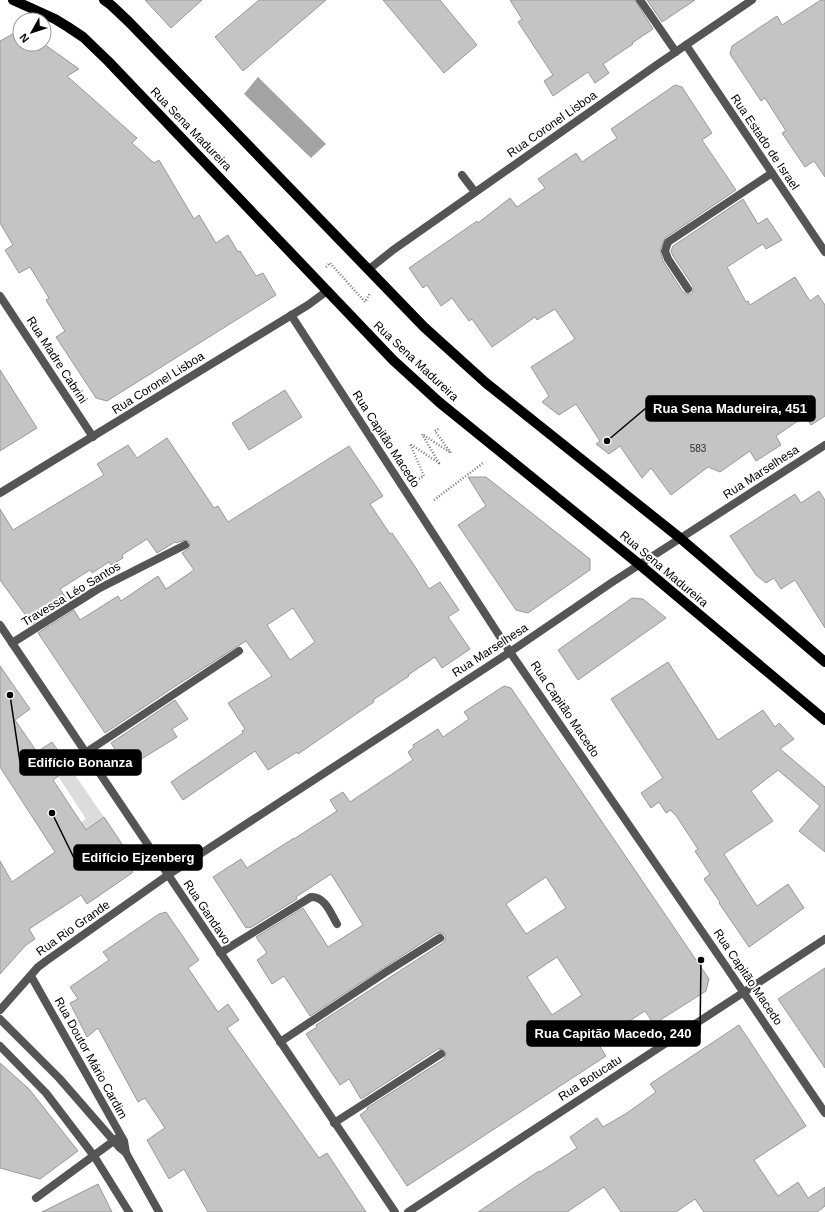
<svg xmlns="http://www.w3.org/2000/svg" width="825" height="1212" font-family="Arial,sans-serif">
<rect width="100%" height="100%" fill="#fff"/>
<path fill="#dcdcdc" d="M70,768L104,817L65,845L60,836L86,819L58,776Z"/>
<path fill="#a3a3a3" d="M258,77L326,144L311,158L244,94Z"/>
<g fill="#c4c4c4" stroke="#999" fill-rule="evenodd">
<path d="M145,0H202L171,28Z"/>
<path d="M259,0H326L243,71L215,37Z"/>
<path d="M383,0H440L477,45L444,73Z"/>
<path d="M510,0H635L653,29L632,43L633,44L603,64L609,73L595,83L588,72L553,96L544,81L553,75L518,22L522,19Z"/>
<path d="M647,0H695L662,22Z"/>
<path d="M821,0H825V177L814,161L805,167L782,133L786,131L765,98L761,101L730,54L732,46L777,16L782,25Z"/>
<path d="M20,30V44H44L79,69L67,76L137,138L132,143L154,163L159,160L194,219L199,215L216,243L228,235L238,252L240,251L256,276L263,273L276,295L107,401L96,398L56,337L65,331L46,300L49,298L30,267L19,273L5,250L13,245L0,223V41Z"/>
<path d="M675,85L682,87L712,133L702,140L736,190L665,238L660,250L663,261L683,292L686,294H691L693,291V286L673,256L671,251L673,246L743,199L758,224L767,218L782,240L766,249L763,244L727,267L746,302L748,301L750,305L795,277L810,301L818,295L825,305V416L811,425L805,416L776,436L781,445L756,461L750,451L720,472L708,467L671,495L651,468L642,478L620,446L609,454L596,444L600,441L576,404L559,415L542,402L549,396L531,367L575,339L555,309L537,320L535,317L492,347L472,319L469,321L452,298L441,306L427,285L423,288L409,268L477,221L478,223L510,198L517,207L545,188L538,179L576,153L582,162L617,138L611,129Z"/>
<path d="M0,370L37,428L0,451Z"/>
<path d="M285,390L302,417L249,450L232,423Z"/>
<path d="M167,438L214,508L218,506L228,522L349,446L383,496L370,504L390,534L392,533L414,565L429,589L440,582L459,610L448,617L470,649L442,668L435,657L408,675L409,676L373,700L374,702L359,712L298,754L297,752L268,770L255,751L183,800L171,782L243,733L242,731L245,729L228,703L272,676L246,641L177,685L105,733L38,633L74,610L80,620L118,596L121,601L158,576L166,589L194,570L182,553L189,548L190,542L185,540L176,543L175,542L157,553L147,539L122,555L123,558L111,565L109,562L92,573L90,570L60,589L68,601L32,624L0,580V509L13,530L104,475L97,464L128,445L137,458ZM293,608L315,642L290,660L267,625Z"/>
<path d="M468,477H486L590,559V570L528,613L516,610L458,525L486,506Z"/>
<path d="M819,491L825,500V628L795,580L781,589L774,578L766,583L756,575L730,536L795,494L801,503Z"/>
<path d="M632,598L643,599L666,618L578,680L558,650Z"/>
<path d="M668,662L718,740L763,710L775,727L779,723L794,739L780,749L825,787V852L799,831L820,806L778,770L751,791L773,821L724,854L757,906L788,884L804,908L749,947L719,903L720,902L704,879L710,874L695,851L698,849L675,814H674L671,810L666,813L659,802L651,808L641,793L663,778L611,699Z"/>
<path d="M0,666L30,709L15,720L37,752L52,742L70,768L53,780L86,830L104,817L134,862L132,873L87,904L81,895L29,929L35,939L26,945L0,974V861L12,882L55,852L0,767Z"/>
<path d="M504,686L511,688L709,979L706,991L654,1024L645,1011L597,1042L606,1056L407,1186L360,1115L368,1109L367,1108L444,1059L446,1054L445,1051L441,1049H438L361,1099L349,1079L340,1085L306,1034L317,1027L316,1025L443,943L445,940V935L442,933H437L310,1016L284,976L272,984L257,960L267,953L256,937L303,908L328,947L363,925L331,874L296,897L297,899L250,928L249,927L246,928L213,877L241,859L247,868L294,838V839L337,811L330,800L343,792L350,802L413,760L408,752L414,747L413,745L438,729L443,737L469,719L464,712ZM546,877L566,908L526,934L506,904ZM557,957L582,995L552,1015L527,977Z"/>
<path d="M175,700L188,719L172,729L177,737L127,768L111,743Z"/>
<path d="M166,912L199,960L188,968L218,1012L228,1004L239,1020L227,1028L319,1158L327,1153L366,1212H208L184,1169L169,1179L147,1140L165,1128L145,1098L138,1102L98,1028L87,1037L70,1003L78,999L70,987L109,960L103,952L159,914Z"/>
<path d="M825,968V1068L778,999Z"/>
<path d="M739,1025L806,1126L754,1160L778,1196L798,1182L808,1198L825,1187V1206L817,1212H704L695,1199L676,1212H621L604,1187L567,1212H478L539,1171L540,1172L577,1148L570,1137L597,1118L603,1127L627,1113L656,1092L650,1084Z"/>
<path d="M0,1063L29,1089L78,1151L40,1179L0,1168Z"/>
<path d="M98,1184L112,1212H42Z"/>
</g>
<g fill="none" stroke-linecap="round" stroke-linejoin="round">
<g stroke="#777" stroke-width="2.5" stroke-dasharray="1 2" stroke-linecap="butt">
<path d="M326,267L330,263L365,302L370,293"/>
<path d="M419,479L424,476L410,444L439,463L422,434L451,453L435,431L440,428"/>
<path d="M434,500L483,463"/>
</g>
<g stroke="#555" stroke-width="8">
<path d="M640,0L676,52"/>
<path d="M462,175L475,192"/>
</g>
<g stroke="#555" stroke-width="8">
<path d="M686,45L825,252"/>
<path d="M368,270L393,250L658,64L752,0"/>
<path d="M688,289L668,259L665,251L668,242L772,173"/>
<path d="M0,296L93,437"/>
<path d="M291,315L510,652L725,965L825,1113"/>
<path d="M0,493L308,305L327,291"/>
<path d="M0,625L395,1212"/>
<path d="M12,643L98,589L185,545"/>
<path d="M85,753L239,651"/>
<path d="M220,953L311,897C325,896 331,914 337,924"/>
<path d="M31,976L124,1141L126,1153L159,1212"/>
<path d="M0,1010L38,967L46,961L168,875L510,652L611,583L825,445"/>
<path d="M0,1019L59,1078L120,1148L126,1153"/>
<path d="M280,1042L386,972L440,938"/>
<path d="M0,1046L46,1093L94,1156L129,1212"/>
<path d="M334,1123L441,1054"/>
<path d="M36,1198L119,1137"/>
<path d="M408,1212L825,939"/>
</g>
<g stroke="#000" stroke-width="10">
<path d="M13,0L55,19L68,27L83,37L108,61L393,360L439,402L640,565L825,720"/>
<path d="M104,0L111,5L129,22L424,327L486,383L680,538L825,662"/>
</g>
</g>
<g text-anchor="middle" stroke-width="4" stroke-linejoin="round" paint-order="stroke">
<g font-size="10" fill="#313131">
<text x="698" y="452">583</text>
</g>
<g font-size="12" fill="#000" stroke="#fff">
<text transform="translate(552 124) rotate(-35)" y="4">Rua Coronel Lisboa</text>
<text transform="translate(191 129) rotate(46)" y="4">Rua Sena Madureira</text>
<text transform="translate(765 142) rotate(56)" y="4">Rua Estado de Israel</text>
<text transform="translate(57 360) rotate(57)" y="4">Rua Madre Cabrini</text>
<text transform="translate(416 361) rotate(43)" y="4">Rua Sena Madureira</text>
<text transform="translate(158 383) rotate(-32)" y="4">Rua Coronel Lisboa</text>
<text transform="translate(386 439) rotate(57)" y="4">Rua Capitão Macedo</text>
<text transform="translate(761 472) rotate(-33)" y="4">Rua Marselhesa</text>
<text transform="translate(664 569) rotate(40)" y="4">Rua Sena Madureira</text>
<text transform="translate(71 594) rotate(-31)" y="4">Travessa Léo Santos</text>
<text transform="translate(490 650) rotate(-33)" y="4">Rua Marselhesa</text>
<text transform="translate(565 709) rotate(56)" y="4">Rua Capitão Macedo</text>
<text transform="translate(207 912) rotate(56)" y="4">Rua Gandavo</text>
<text transform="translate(73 928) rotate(-35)" y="4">Rua Rio Grande</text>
<text transform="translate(748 977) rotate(56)" y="4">Rua Capitão Macedo</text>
<text transform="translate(91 1058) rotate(61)" y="4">Rua Doutor Mário Cardim</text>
<text transform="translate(590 1078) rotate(-33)" y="4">Rua Botucatu</text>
</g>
</g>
<path fill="none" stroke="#000" stroke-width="1.5" d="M607 441L646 408M10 695L20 762M52 813L74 858M701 960L700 1033"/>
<g fill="#000" stroke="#fff" stroke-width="1.5">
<circle cx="607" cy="441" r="4"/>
<circle cx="10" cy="695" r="4"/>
<circle cx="52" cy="813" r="4"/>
<circle cx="701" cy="960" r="4"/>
</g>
<g fill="#000" stroke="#000" stroke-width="1.5">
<rect x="646" y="396" width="169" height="25" rx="4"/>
<rect x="20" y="750" width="121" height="25" rx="4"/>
<rect x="74" y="845" width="128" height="25" rx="4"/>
<rect x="527" y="1021" width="173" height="25" rx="4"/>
</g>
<g font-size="13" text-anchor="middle" font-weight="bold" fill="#fff">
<text x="730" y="413">Rua Sena Madureira, 451</text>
<text x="80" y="767">Edifício Bonanza</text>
<text x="138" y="862">Edifício Ejzenberg</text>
<text x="613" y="1038">Rua Capitão Macedo, 240</text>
</g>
<g transform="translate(32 32) rotate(231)"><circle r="19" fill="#ffffff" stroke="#999999"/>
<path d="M0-3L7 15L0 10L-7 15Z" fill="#000000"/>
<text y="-6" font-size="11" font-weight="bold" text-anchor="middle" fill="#000000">N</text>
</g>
</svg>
